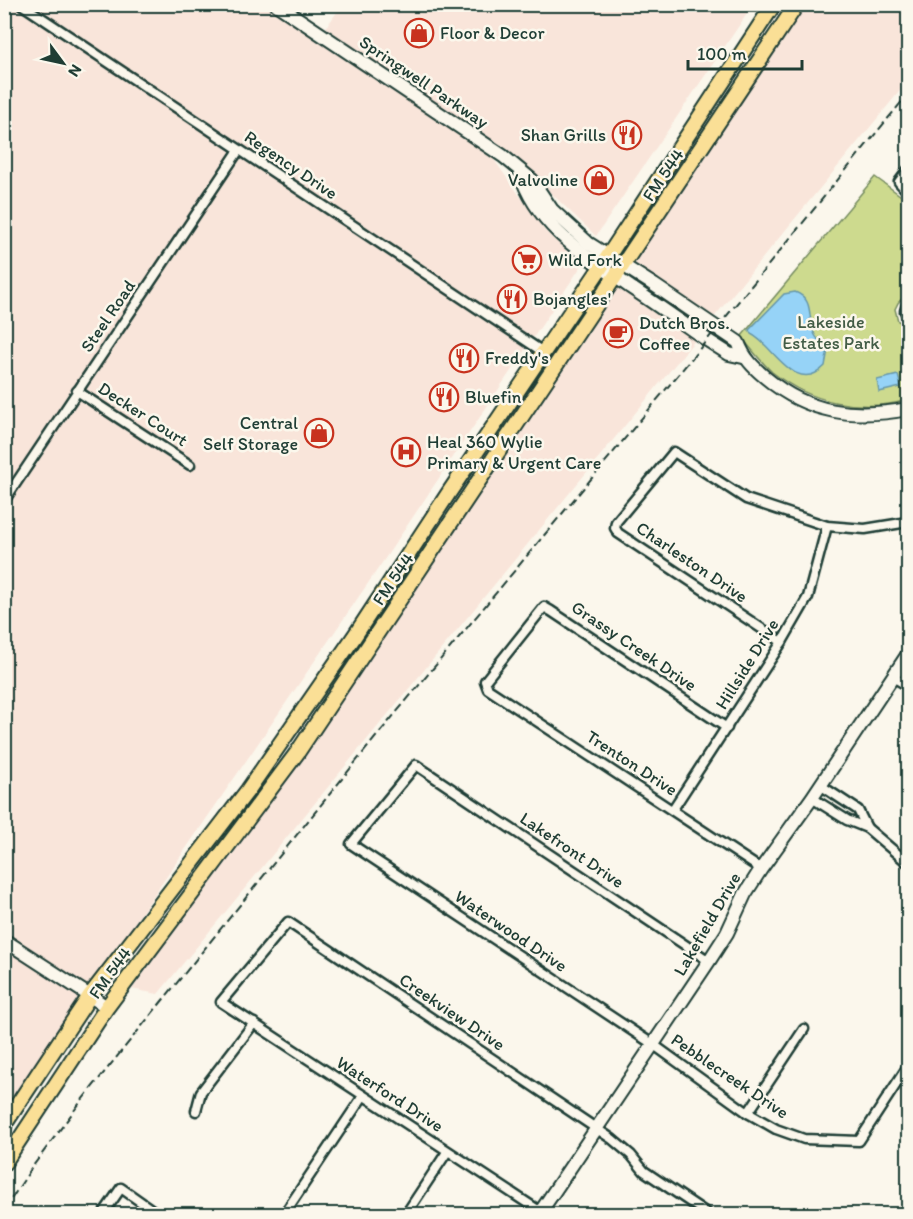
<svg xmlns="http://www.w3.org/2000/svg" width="913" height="1219" font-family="Itim,sans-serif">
<rect width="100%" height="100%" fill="#fbf7ec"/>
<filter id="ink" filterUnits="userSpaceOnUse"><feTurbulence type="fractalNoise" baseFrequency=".0167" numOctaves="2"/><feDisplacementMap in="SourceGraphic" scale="12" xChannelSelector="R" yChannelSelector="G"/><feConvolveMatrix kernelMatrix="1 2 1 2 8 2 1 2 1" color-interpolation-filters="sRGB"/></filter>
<g filter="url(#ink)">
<g fill="#f9e5da">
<path d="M5,5H264L492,157L545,231L582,265L384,560L5,1112Z"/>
<path d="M342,5H753L596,236L514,158L325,29Z"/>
<path d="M804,5H908V81L158,994L131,989L309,746Z"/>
</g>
<path fill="#cdda8e" stroke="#768c61" stroke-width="1.5" d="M875,177L908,201V292L898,303L895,309L898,321L908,325V400C860,413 811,403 772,372C761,362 751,348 741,337Z"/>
<g fill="#96d3f7" stroke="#6697a9" stroke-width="1.5">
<path d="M795,292C816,300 806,319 815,335C818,341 824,344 828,350L825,366C795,397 773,344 751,334L749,330L784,294Z"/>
<path d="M898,375L901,387L879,392L877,380Z"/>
</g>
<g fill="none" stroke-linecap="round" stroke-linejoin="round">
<g stroke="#1f3d34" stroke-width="13">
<g id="street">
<path d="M21,4L543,352"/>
<path d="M908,170L899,182L908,192"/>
<path d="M908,301L905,311L908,317"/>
<path d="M77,391L190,465"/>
<path d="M4,501L239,150"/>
<path d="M782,642L618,533L615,528L616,522L674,452L746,499L827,526L865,529L908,522"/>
<path d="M893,677L908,686"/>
<path d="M727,728L551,611L544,607L485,681L488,689L761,869"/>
<path d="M812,798L847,820L867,828L858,810L820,785"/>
<path d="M673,809L782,642L808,597L827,526"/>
<path d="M867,828L908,863"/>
<path d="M709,961L416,765L351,844L654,1045L748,1113L776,1129L804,1139L859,1141L908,1066"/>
<path d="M196,1111L201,1092L254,1023"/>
<path d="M748,1113L804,1029"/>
<path d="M541,1212L221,1002L288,922L612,1139L631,1155L644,1171L708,1214"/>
<path d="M103,1214L121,1188L158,1214"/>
<path d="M284,1214L363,1096"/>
<path d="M406,1214L447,1152"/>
</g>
</g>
<g stroke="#1f3d34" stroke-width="16">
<g id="secondary">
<path d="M276,4L503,156L532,180L552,210L588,243L654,285L738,342C744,358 753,367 766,378C809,414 855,419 908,409"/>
<path d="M520,172C536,226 586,256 630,287C656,304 681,322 707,340L729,354L743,357"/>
<path d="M4,940L107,1007"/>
<path d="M539,1214L709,961L727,933L745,894L761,869L812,798L908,654"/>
</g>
</g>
<g stroke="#1f3d34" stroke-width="18">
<g id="primary">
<path d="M4,1125L89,997L248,790L354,637L450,491L601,267L774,4"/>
<path d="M4,1163L107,1007L297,753L797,4"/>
</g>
</g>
<use href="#street" stroke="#fbf7ec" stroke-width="8"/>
<use href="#secondary" stroke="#fbf7ec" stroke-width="12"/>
<use href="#primary" stroke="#fadf96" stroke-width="14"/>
<path stroke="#1f3d34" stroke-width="2" stroke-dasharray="9 4.5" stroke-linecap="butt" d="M4,1210L33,1166L82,1100L380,732L707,340L908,94"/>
</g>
</g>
<defs>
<g id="shop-ring" transform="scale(1.5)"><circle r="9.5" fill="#fbf7ec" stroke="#c8321e" stroke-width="1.5"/><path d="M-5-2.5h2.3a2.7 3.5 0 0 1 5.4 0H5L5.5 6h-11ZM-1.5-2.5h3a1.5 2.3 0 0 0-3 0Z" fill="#c8321e"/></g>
<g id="restaurant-ring" transform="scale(1.5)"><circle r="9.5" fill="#fbf7ec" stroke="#c8321e" stroke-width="1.5"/><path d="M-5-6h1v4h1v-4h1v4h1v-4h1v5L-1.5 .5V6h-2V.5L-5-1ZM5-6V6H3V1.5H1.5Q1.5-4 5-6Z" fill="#c8321e"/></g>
<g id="supermarket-ring" transform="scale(1.5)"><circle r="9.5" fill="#fbf7ec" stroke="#c8321e" stroke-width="1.5"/><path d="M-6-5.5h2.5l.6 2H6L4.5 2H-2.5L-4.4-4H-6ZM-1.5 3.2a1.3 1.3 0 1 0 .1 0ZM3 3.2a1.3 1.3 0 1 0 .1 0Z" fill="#c8321e"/></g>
<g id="cafe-ring" transform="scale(1.5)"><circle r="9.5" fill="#fbf7ec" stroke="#c8321e" stroke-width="1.5"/><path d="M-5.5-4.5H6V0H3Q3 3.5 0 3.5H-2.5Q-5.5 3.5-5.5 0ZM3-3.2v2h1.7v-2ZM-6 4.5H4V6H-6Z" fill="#c8321e"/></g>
<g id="hospital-ring" transform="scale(1.5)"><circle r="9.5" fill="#fbf7ec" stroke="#c8321e" stroke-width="1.5"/><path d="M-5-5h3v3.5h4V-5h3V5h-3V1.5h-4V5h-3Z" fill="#c8321e"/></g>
</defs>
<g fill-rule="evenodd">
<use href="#shop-ring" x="419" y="33"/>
<use href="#restaurant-ring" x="627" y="135"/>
<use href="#shop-ring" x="599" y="180"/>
<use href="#supermarket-ring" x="527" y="260"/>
<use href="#restaurant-ring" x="512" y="299"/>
<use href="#cafe-ring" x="618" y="333"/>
<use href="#restaurant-ring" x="464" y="358"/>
<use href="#restaurant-ring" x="444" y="397"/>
<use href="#shop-ring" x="319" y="433"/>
<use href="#hospital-ring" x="406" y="452"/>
</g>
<g text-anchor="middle" stroke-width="5" stroke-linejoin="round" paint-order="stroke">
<g font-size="18" fill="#1f3d34" stroke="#fbf7ec" text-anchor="start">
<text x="440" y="39">Floor &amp; Decor</text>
<text x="606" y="141" text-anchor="end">Shan Grills</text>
<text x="578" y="186" text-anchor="end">Valvoline</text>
<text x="548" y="266">Wild Fork</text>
<text x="533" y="305">Bojangles'</text>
<text x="639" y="329">Dutch Bros.<tspan x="639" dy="21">Coffee</tspan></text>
<text x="485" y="364">Freddy's</text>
<text x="465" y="403">Bluefin</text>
<text x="298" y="429" text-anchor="end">Central<tspan x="298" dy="21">Self Storage</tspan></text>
<text x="427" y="448">Heal 360 Wylie<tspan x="427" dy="21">Primary &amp; Urgent Care</tspan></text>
</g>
<g font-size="18" fill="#1f3d34" stroke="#fbf7ec">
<text transform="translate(424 82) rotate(34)" y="6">Springwell Parkway</text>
<text transform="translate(291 165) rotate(34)" y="6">Regency Drive</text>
<text transform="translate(663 175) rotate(-56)" y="6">FM 544</text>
<text transform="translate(108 316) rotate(-56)" y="6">Steel Road</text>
<text transform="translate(143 414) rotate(33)" y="6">Decker Court</text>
<text transform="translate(692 562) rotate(34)" y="6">Charleston Drive</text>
<text transform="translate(393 579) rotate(-56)" y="6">FM 544</text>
<text transform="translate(634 646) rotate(34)" y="6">Grassy Creek Drive</text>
<text transform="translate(747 664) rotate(-58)" y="6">Hillside Drive</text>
<text transform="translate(632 763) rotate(33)" y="6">Trenton Drive</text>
<text transform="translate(572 850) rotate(34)" y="6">Lakefront Drive</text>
<text transform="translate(707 924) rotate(-60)" y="6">Lakefield Drive</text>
<text transform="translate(511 931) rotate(34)" y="6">Waterwood Drive</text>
<text transform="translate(110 973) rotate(-54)" y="6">FM 544</text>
<text transform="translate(452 1012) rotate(34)" y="6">Creekview Drive</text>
<text transform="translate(730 1076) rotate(34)" y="6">Pebblecreek Drive</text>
<text transform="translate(390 1094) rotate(33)" y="6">Waterford Drive</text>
</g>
<g font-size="18" fill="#425c46" stroke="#fbf7ec">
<text x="831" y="328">Lakeside<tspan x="831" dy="21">Estates Park</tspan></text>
</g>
</g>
<rect width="913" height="1219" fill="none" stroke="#fbf7ec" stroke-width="24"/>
<rect x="12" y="12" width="889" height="1195" fill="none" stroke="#1f3d34" stroke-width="2" filter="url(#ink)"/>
<g transform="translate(63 63) rotate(123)" stroke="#fbf7ec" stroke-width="4.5" paint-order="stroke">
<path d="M0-4.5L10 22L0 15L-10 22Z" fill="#1f3d34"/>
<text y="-9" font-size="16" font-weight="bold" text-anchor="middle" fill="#1f3d34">N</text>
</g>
<path d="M688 60v9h114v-9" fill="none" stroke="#1f3d34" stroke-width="3"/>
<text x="697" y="60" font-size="18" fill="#1f3d34" stroke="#fbf7ec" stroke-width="4.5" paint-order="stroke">100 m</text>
</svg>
